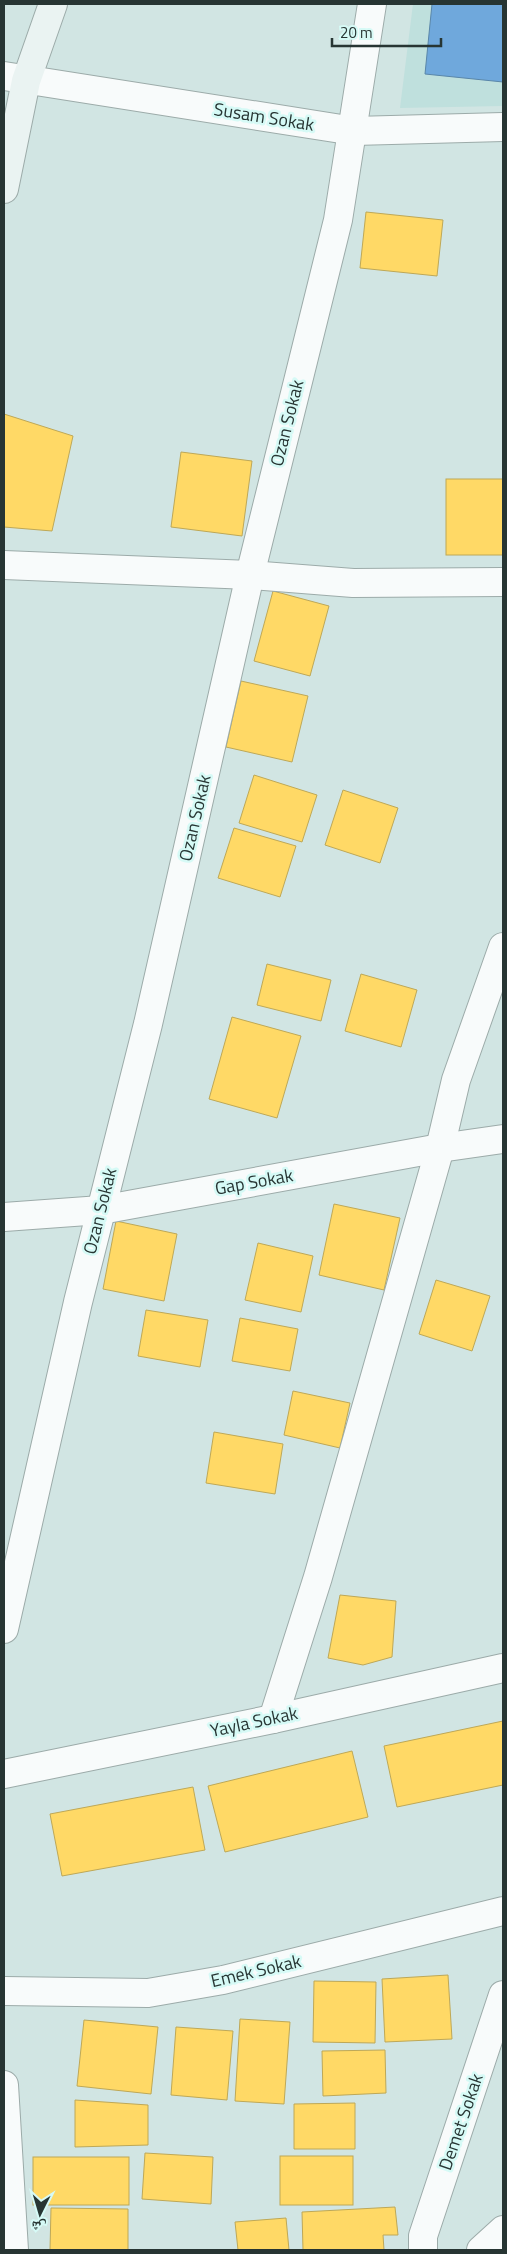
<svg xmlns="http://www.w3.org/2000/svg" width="507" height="2254" font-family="'Titillium Web','Noto Naskh Arabic',sans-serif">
<rect width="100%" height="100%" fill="#d1e5e3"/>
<path fill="#bfe0dd" d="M413,4H503V106L400,108Z"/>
<g fill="#ffd966" stroke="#bea857">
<path d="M366,212L443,220L437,276L360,268Z"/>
<path d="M4,414L73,436L52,531L4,527Z"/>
<path d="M181,452L252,461L242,536L171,527Z"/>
<rect x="446" y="479" width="57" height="76"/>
<path d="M273,591L329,606L310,676L254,661Z"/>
<path d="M241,681L308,696L292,762L226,747Z"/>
<path d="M254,775L317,795L302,842L239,823Z"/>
<path d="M343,790L398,808L380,863L325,845Z"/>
<path d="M234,828L296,846L280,897L218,878Z"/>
<path d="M267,964L331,980L321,1021L257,1005Z"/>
<path d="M361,974L417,990L401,1047L345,1031Z"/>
<path d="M232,1017L301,1036L277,1118L209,1099Z"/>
<path d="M334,1204L400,1218L384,1290L319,1275Z"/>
<path d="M116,1221L177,1234L164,1301L103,1289Z"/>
<path d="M258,1243L313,1256L301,1312L245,1300Z"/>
<path d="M436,1280L490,1296L472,1351L419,1334Z"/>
<path d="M146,1310L208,1320L200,1367L138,1356Z"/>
<path d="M240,1318L298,1329L290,1371L232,1361Z"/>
<path d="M293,1391L350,1403L340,1448L284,1435Z"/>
<path d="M214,1432L283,1444L275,1494L206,1483Z"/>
<path d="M340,1595L396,1601L392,1657L363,1665L328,1658Z"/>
<path d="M503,1721V1785L397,1807L384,1746Z"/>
<path d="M352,1751L368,1817L225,1852L208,1786Z"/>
<path d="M193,1787L205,1850L62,1876L50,1814Z"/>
<path d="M448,1975L452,2039L385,2042L382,1979Z"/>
<path d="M314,1981L376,1982L375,2043L313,2042Z"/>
<path d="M240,2019L290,2022L284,2104L235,2101Z"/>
<path d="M84,2020L158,2027L151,2094L77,2086Z"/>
<path d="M176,2027L233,2031L227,2100L171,2095Z"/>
<path d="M385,2050L386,2093L323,2096L322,2051Z"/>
<path d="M75,2100L148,2105V2145L75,2147Z"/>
<path d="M355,2103V2149H294V2104Z"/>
<path d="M145,2153L213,2157L211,2204L142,2199Z"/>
<rect x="280" y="2156" width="73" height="49"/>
<rect x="33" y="2157" width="96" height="48"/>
<path d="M395,2207L398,2235H383L384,2250H303L302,2212Z"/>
<path d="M51,2208L128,2209V2250H50Z"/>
<path d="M286,2218L289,2250H238L235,2222Z"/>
</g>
<path fill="#6fa8dc" stroke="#5986a9" d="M432,4H503V82L425,74Z"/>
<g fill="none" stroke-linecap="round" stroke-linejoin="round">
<g stroke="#9caba9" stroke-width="30">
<g id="street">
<path d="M4,76L354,131L503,127"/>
<path d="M4,565L250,575L353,583L503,582"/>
<path d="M4,1217L101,1210L440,1148L503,1139"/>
<path d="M4,1629L78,1302L148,1024L250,575L338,220L372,4"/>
<path d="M273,1719L318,1577L440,1148L456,1080L503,947"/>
<path d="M4,1774L273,1719L503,1668"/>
<path d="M4,1991L148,1993L223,1980L503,1911"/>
<path d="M4,2085L14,2250"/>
<path d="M423,2250V2236L503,1995"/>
<path d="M481,2250L503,2230"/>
</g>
</g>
<g stroke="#9caba9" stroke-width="30">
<path id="secondary" d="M4,189L26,81L53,4"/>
</g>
<use href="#street" stroke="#f8fbfb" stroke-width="28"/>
<use href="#secondary" stroke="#eaf3f2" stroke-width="28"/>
</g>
<g text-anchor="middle" stroke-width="5" stroke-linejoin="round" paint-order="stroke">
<g font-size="18" fill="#273533" stroke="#d6faf6">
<text transform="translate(264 117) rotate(9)" y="6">Susam Sokak</text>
<text transform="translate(287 423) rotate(-76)" y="6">Ozan Sokak</text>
<text transform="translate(195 818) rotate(-77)" y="6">Ozan Sokak</text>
<text transform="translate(254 1182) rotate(-10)" y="6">Gap Sokak</text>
<text transform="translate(100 1211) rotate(-76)" y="6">Ozan Sokak</text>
<text transform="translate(254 1722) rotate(-12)" y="6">Yayla Sokak</text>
<text transform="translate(256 1971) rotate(-13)" y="6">Emek Sokak</text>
<text transform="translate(461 2122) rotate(-71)" y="6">Demet Sokak</text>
</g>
</g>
<rect width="507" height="2254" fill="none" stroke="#273533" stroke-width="10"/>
<g transform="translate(40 2214) rotate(185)" stroke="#d6faf6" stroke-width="4" paint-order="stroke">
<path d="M0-4L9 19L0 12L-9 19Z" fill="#273533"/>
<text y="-8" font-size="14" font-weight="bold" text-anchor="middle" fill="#273533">ش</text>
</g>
<path d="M332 38v8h109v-8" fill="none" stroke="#273533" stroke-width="2.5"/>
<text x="340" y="38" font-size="15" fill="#273533" stroke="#d6faf6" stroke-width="4" paint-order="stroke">20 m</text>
</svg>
